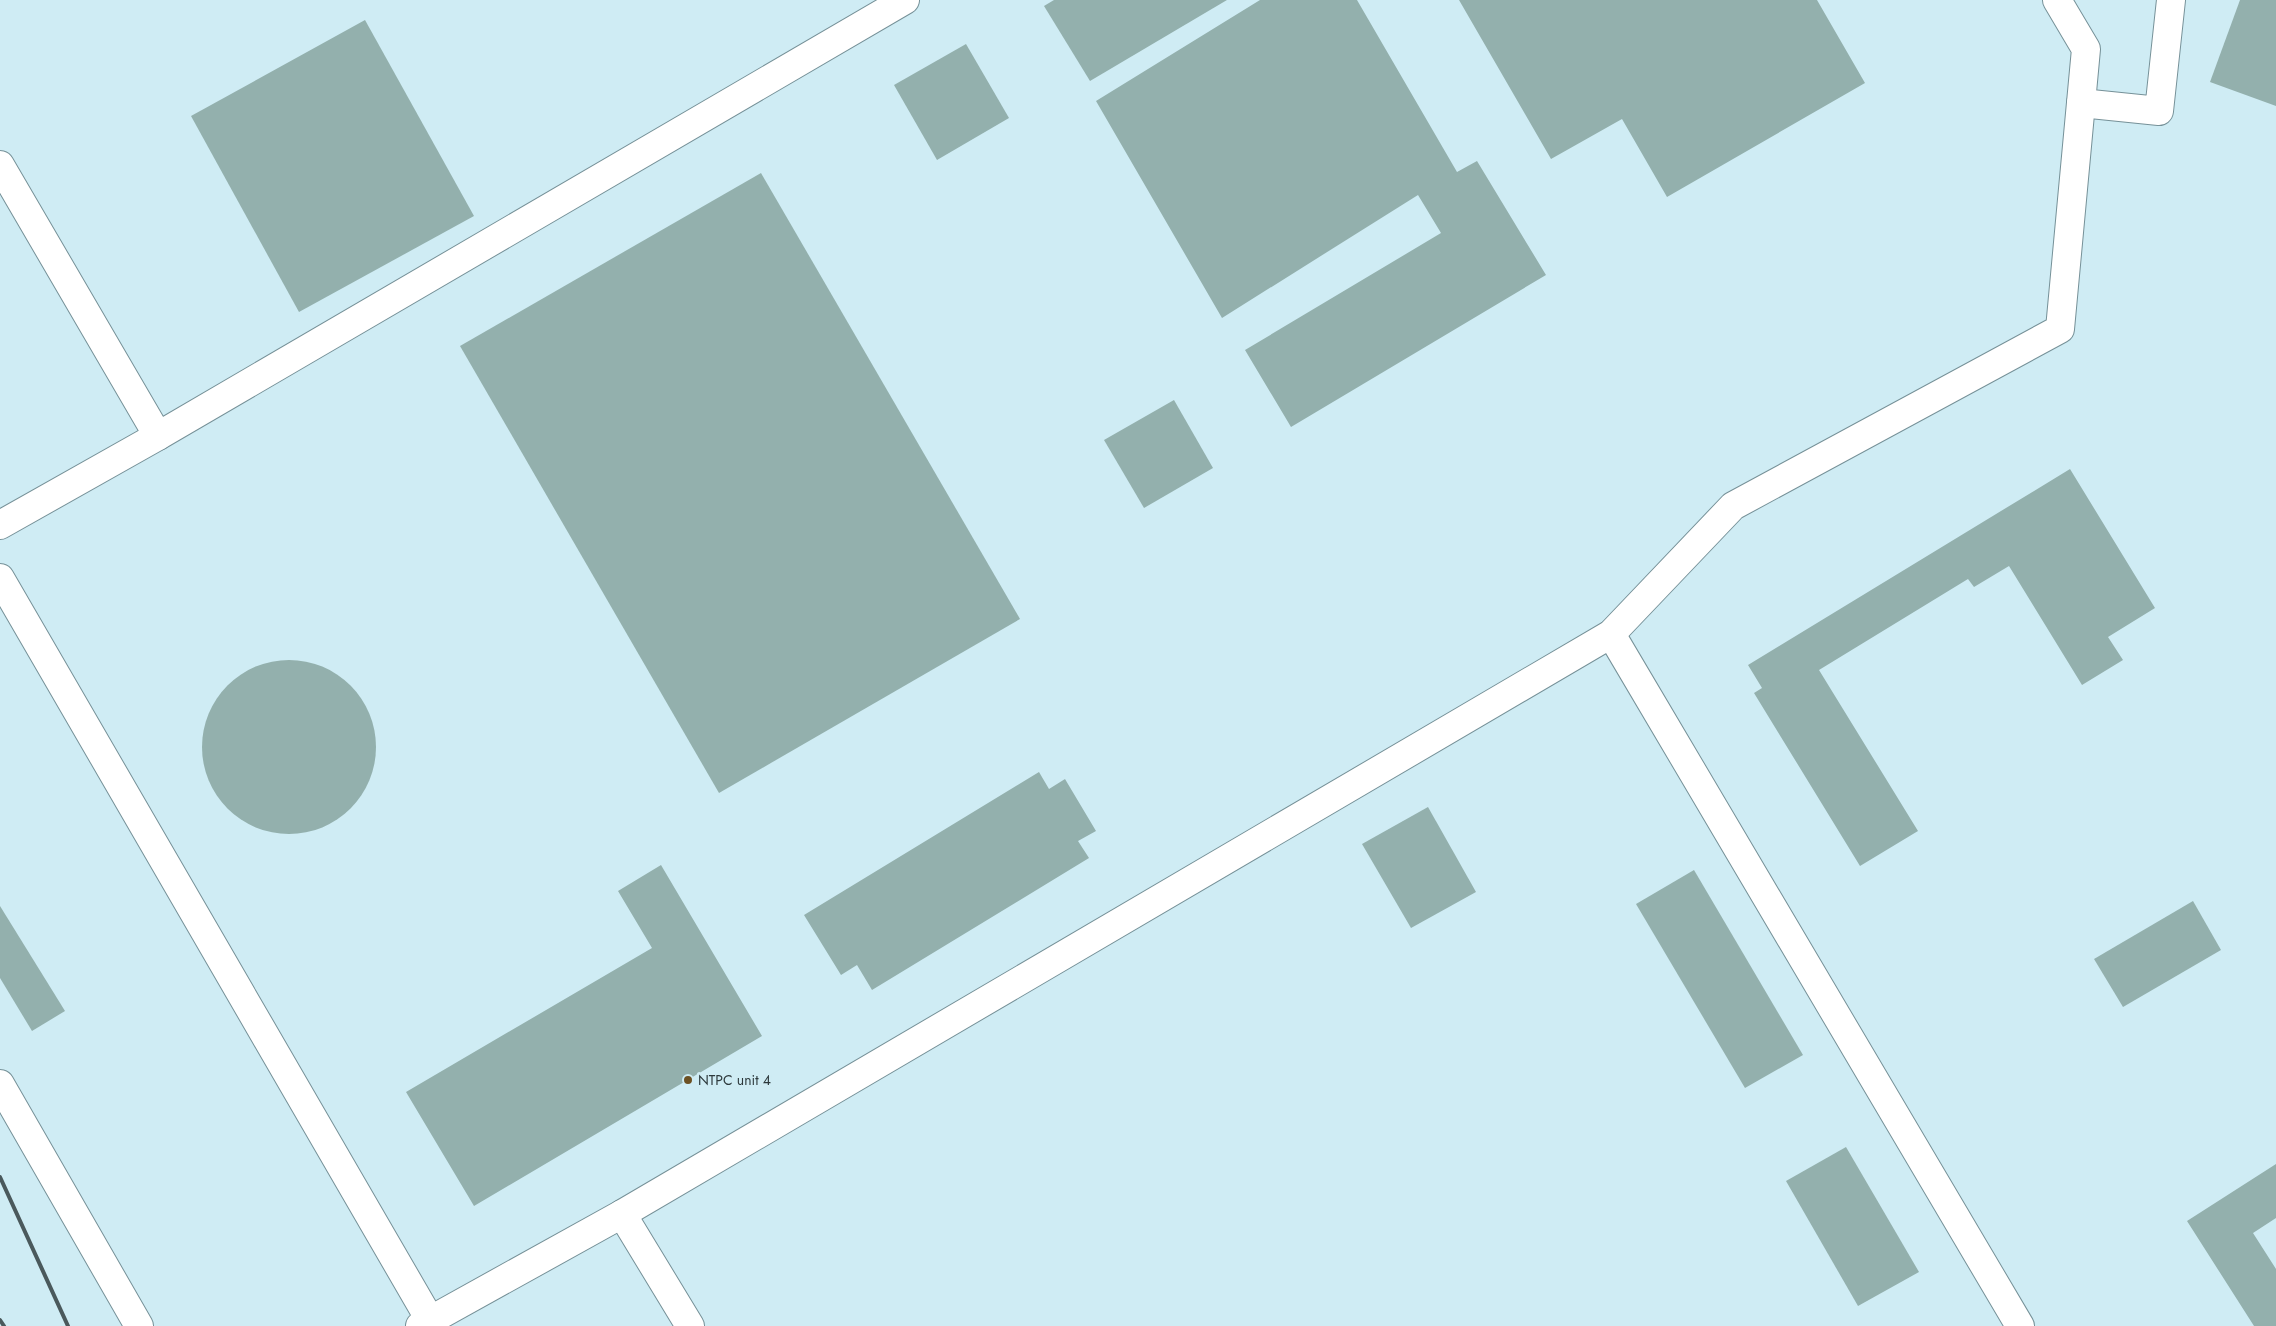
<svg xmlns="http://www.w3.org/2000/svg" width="2276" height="1326" font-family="Jost,sans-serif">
<rect width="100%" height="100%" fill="#cfecf4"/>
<g fill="#93b0ad">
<path d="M1054,0H1227L1090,81L1044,6Z"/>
<path d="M1260,0H1357L1457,172L1477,161L1546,275L1291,427L1245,350L1441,233L1418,195L1222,318L1096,101Z"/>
<path d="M1459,0H1817L1865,83L1667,197L1622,119L1551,159Z"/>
<path d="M2240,0H2276V106L2210,82Z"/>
<path d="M365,20L474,216L299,312L191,116Z"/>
<path d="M966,44L1009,118L937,160L894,85Z"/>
<path d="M761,173L1020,619L719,793L460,346Z"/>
<path d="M1174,400L1213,468L1144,508L1104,440Z"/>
<path d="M2070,469L2155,608L2108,637L2123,660L2082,685L2009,566L1974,587L1968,579L1819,670L1918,831L1860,866L1754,693L1762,688L1748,665Z"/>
<circle cx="289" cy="747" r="87"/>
<path d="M1039,772L1049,789L1065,779L1096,831L1078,841L1089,858L872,990L857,965L841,975L804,915Z"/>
<path d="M1428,807L1476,892L1411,928L1362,844Z"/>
<path d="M661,865L762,1036L474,1206L406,1092L652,948L618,891Z"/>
<path d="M1694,870L1803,1055L1745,1088L1636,904Z"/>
<path d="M2193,901L2221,950L2123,1007L2094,959Z"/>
<path d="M0,906L65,1011L32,1031L0,978Z"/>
<path d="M1846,1147L1919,1272L1858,1306L1786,1181Z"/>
<path d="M2276,1164V1218L2253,1233L2276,1269V1326H2254L2187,1221Z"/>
</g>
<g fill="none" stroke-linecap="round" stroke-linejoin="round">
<g stroke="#769198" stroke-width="30">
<g id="minor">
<path d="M2081,103L2159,111L2171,0"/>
<path d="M0,165L158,436L0,525"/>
<path d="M158,436L905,0"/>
<path d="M0,578L430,1320"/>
<path d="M1611,634L2020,1326"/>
<path d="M0,1084L139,1326"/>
<path d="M622,1214L690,1326"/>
<path d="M420,1326L622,1214L1611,634L1733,506L2060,329L2086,49L2057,0"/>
</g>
</g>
<use href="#minor" stroke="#fff" stroke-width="28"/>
<g stroke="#4a595c" stroke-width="4">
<path d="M0,1177L68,1326"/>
<path d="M0,1320L4,1326"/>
</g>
</g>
<circle fill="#6c5123" stroke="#cfecf4" stroke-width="2" cx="688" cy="1080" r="5"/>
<g text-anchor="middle" stroke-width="4.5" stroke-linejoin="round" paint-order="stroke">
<g font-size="14" fill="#2d393c" stroke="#cfecf4" text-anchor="start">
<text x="698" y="1085">NTPC unit 4</text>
</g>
</g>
</svg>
